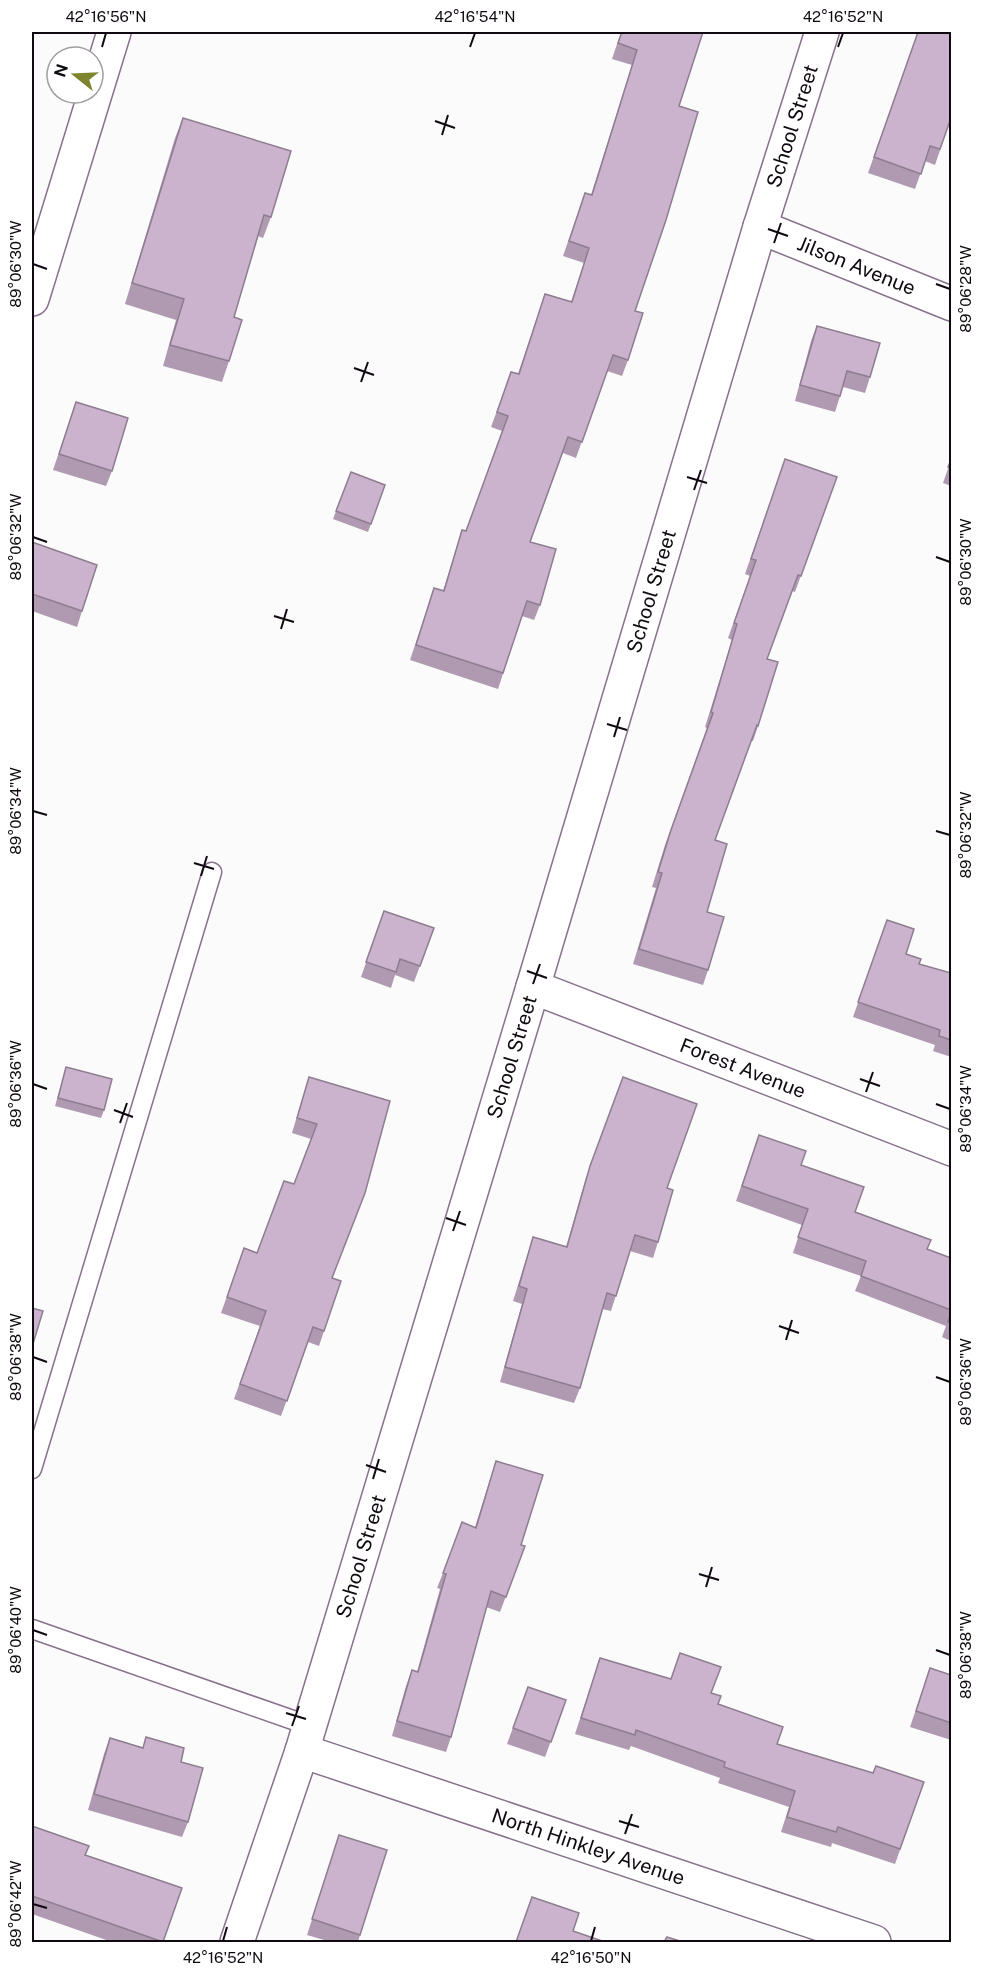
<svg xmlns="http://www.w3.org/2000/svg" width="983" height="1974" font-family="'Public Sans',sans-serif">
<rect width="100%" height="100%" fill="#fbfbfb"/>
<g fill="none" stroke-linecap="round" stroke-linejoin="round">
<g stroke="#87718b" stroke-width="21">
<g id="lane">
<path d="M32,1469L212,872"/>
<path d="M32,1629L310,1726"/>
</g>
</g>
<g stroke="#87718b" stroke-width="36">
<g id="street">
<path id="s1" d="M760,227L952,304"/>
<path d="M32,299L114,32"/>
<path id="s2" d="M533,987L952,1149"/>
<path id="s3" d="M302,1751L874,1942"/>
</g>
</g>
<g stroke="#87718b" stroke-width="36">
<g id="secondary">
<path id="s4" d="M237,1942L302,1751L533,987L760,227L822,32"/>
</g>
</g>
<use href="#lane" stroke="#fff" stroke-width="18"/>
<use href="#street" stroke="#fff" stroke-width="33"/>
<use href="#secondary" stroke="#fff" stroke-width="33"/>
</g>
<g fill="#af9ab1">
<path d="M621,32H703L679,106L635,311L628,360L622,376L607,371L576,458L563,453L530,542L540,605L534,620L522,616L498,689L410,660L434,588L443,591L462,530L466,531L502,431L491,427L511,372L518,374L545,294L571,302L584,263L563,256L585,193L591,195L632,65L612,59Z"/>
<path d="M918,32L951,118L935,165L925,161L915,189L868,173Z"/>
<path d="M183,118L271,217L263,238L258,236L234,317L229,361L222,382L163,366L176,320L125,304L175,138Z"/>
<path d="M817,326L870,377L865,393L843,387L835,412L795,401L811,341Z"/>
<path d="M76,402L112,471L106,486L53,470Z"/>
<path d="M785,459L837,477L795,592L792,591L767,659L758,726L753,741H751L715,840L707,912L708,970L703,985L633,964L656,888L652,887L665,845L707,728L705,727L732,640L728,638L750,576L745,574Z"/>
<path d="M951,460V486L943,483Z"/>
<path d="M351,472L385,485L368,532L333,519Z"/>
<path d="M32,542L82,611L77,627L32,611Z"/>
<path d="M384,911L434,928L414,982L395,975L391,988L361,977Z"/>
<path d="M887,920L906,954L919,964L951,973V1057L933,1051L935,1045L853,1017Z"/>
<path d="M66,1067L104,1110L101,1118L55,1106Z"/>
<path d="M309,1077L390,1101L332,1278L324,1331L319,1346L308,1342L281,1416L234,1399L260,1326L221,1313L244,1248L257,1253L294,1184L311,1139L292,1133L304,1093Z"/>
<path d="M623,1077L667,1188L658,1242L653,1258L630,1251L611,1311L602,1309L580,1388L574,1403L500,1382L522,1304L513,1301L533,1237L566,1247L585,1181Z"/>
<path d="M759,1135L801,1165L855,1212L927,1249L951,1258V1341L942,1337L946,1326L855,1291L861,1276L793,1253L802,1225L736,1201Z"/>
<path d="M496,1461L521,1545L525,1546L500,1612L486,1607L451,1737L446,1752L392,1736L406,1686L412,1670L417,1672L440,1589L437,1588L443,1573L475,1527Z"/>
<path d="M600,1658L711,1693L718,1704L777,1744L873,1773L924,1782L895,1864L832,1843L831,1847L781,1832L789,1807L718,1783L720,1778L631,1746L629,1750L575,1734Z"/>
<path d="M930,1668L951,1675V1740L910,1727Z"/>
<path d="M528,1687L566,1700L545,1757L507,1744Z"/>
<path d="M110,1738L181,1762L188,1822L182,1837L88,1810L104,1754Z"/>
<path d="M32,1826L85,1855L163,1942H112L32,1914Z"/>
<path d="M339,1835L360,1935L358,1942H331L307,1935Z"/>
</g>
<g fill="#cbb3ce" stroke="#8e7d90" stroke-width="1.5">
<path d="M622,32H703L679,106L698,112L666,220L635,311L643,313L628,360L613,355L582,442L568,437L530,542L556,549L540,605L527,601L503,673L416,645L434,588L444,591L462,530L466,531L508,416L497,412L511,372L519,374L545,294L572,302L589,248L569,241L585,193L592,195L637,50L618,43Z"/>
<path d="M918,32H951V118L940,149L930,146L921,174L874,157Z"/>
<path d="M183,118L291,151L271,217L264,215L234,317L242,320L229,361L170,345L184,299L132,283Z"/>
<path d="M817,326L880,343L870,377L847,371L840,396L800,385Z"/>
<path d="M76,402L128,418L112,471L59,454Z"/>
<path d="M785,459L837,477L801,576L798,575L767,659L778,662L758,726L757,725L715,840L727,844L707,912L724,917L708,970L639,949L662,873L658,872L671,830L713,713L711,712L737,624L734,623L756,560L751,559Z"/>
<path d="M951,460V469L948,467Z"/>
<path d="M351,472L385,485L371,524L336,511Z"/>
<path d="M32,542L97,565L82,611L32,594Z"/>
<path d="M384,911L434,928L420,966L400,959L396,972L366,962Z"/>
<path d="M887,920L914,929L906,954L921,959L919,964L951,973V1040L939,1036L940,1030L858,1002Z"/>
<path d="M66,1067L112,1079L104,1110L58,1098Z"/>
<path d="M309,1077L390,1101L365,1193L332,1278L341,1281L324,1331L313,1327L287,1401L240,1384L266,1311L227,1297L244,1248L257,1253L284,1181L294,1184L317,1124L297,1118Z"/>
<path d="M623,1077L697,1104L667,1188L673,1190L658,1242L635,1235L616,1296L607,1293L580,1388L505,1367L527,1289L519,1286L533,1237L567,1247L590,1166Z"/>
<path d="M759,1135L806,1151L801,1165L864,1187L855,1212L931,1240L927,1249L951,1258V1310L861,1276L866,1261L798,1237L808,1209L742,1186Z"/>
<path d="M32,1308L43,1311L32,1347Z"/>
<path d="M951,1312V1323L948,1322Z"/>
<path d="M496,1461L543,1475L521,1545L525,1546L506,1597L491,1591L451,1737L397,1721L412,1670L418,1672L446,1574L443,1573L462,1522L476,1528Z"/>
<path d="M680,1653L721,1667L711,1693L721,1696L718,1704L783,1727L777,1744L873,1773L876,1766L924,1782L900,1849L838,1827L836,1832L787,1817L795,1791L724,1767L725,1762L636,1730L635,1735L581,1718L600,1658L671,1679Z"/>
<path d="M930,1668L951,1675V1723L916,1711Z"/>
<path d="M528,1687L566,1700L551,1742L513,1728Z"/>
<path d="M146,1737L184,1748L181,1762L203,1768L188,1822L94,1794L110,1738L143,1748Z"/>
<path d="M32,1826L89,1846L85,1855L182,1888L163,1942L32,1896Z"/>
<path d="M339,1835L387,1850L360,1935L312,1919Z"/>
<path d="M532,1897L579,1913L573,1931L605,1942H516Z"/>
<path d="M667,1937L683,1942H664Z"/>
</g>
<path fill="none" stroke="#110912" stroke-width="2" d="M102,47L106,33M470,47L475,33M838,47L843,33M435,121L455,128M442,135L448,115M768,229L788,236M774,243L781,223M33,264L47,269M936,284L950,289M354,368L374,375M361,382L368,362M687,477L707,483M694,490L701,470M33,537L47,542M936,557L950,562M274,616L294,622M281,629L287,609M607,724L627,730M614,737L620,717M33,811L47,815M936,831L950,835M194,863L214,869M201,876L207,856M527,971L547,978M533,984L540,964M860,1079L880,1086M33,1084L47,1089M866,1092L873,1072M936,1104L950,1109M114,1110L133,1117M120,1123L127,1103M446,1218L466,1225M453,1231L460,1211M779,1326L799,1333M786,1340L792,1320M33,1357L47,1362M936,1377L950,1382M366,1465L386,1472M373,1479L379,1459M699,1574L719,1580M706,1587L712,1567M33,1630L47,1635M936,1650L950,1655M286,1713L306,1719M292,1726L299,1706M619,1821L639,1827M625,1834L632,1814M33,1904L47,1908M223,1941L227,1927M591,1941L595,1927"/>
<g text-anchor="middle" stroke-width="6" stroke-linejoin="round" paint-order="stroke">
<g font-size="20" fill="#110912" stroke="#fff">
<text dy="7" stroke="none"><textPath href="#s4" startOffset="1899">School Street</textPath></text>
<text dy="7" stroke="none"><textPath href="#s1" startOffset="104">Jilson Avenue</textPath></text>
<text dy="7" stroke="none"><textPath href="#s4" startOffset="1413">School Street</textPath></text>
<text dy="7" stroke="none"><textPath href="#s4" startOffset="927">School Street</textPath></text>
<text dy="7" stroke="none"><textPath href="#s2" startOffset="225">Forest Avenue</textPath></text>
<text dy="7" stroke="none"><textPath href="#s4" startOffset="405">School Street</textPath></text>
<text dy="7" stroke="none"><textPath href="#s3" startOffset="302">North Hinkley Avenue</textPath></text>
</g>
</g>
<rect width="983" height="1974" fill="none" stroke="#ffffff" stroke-width="66"/>
<g transform="translate(75 75) rotate(288)"><circle r="28" fill="#ffffff" stroke="#a09da0" stroke-width="1.5"/>
<path d="M0-4.5L10 22L0 15L-10 22Z" fill="#7f842f"/>
<text y="-9" font-size="16" font-weight="bold" text-anchor="middle" fill="#110912">N</text>
</g>
<rect x="33" y="33" width="917" height="1908" fill="none" stroke="#110912" stroke-width="2"/>
<g font-size="15" text-anchor="middle" fill="#110912">
<text x="106" y="22">42°16'56"N</text>
<text x="475" y="22">42°16'54"N</text>
<text x="843" y="22">42°16'52"N</text>
<text transform="translate(16 264) rotate(-90)" y="5">89°06'30"W</text>
<text transform="translate(966 289) rotate(-90)" y="5">89°06'28"W</text>
<text transform="translate(16 537) rotate(-90)" y="5">89°06'32"W</text>
<text transform="translate(966 562) rotate(-90)" y="5">89°06'30"W</text>
<text transform="translate(16 811) rotate(-90)" y="5">89°06'34"W</text>
<text transform="translate(966 835) rotate(-90)" y="5">89°06'32"W</text>
<text transform="translate(16 1084) rotate(-90)" y="5">89°06'36"W</text>
<text transform="translate(966 1109) rotate(-90)" y="5">89°06'34"W</text>
<text transform="translate(16 1357) rotate(-90)" y="5">89°06'38"W</text>
<text transform="translate(966 1382) rotate(-90)" y="5">89°06'36"W</text>
<text transform="translate(16 1630) rotate(-90)" y="5">89°06'40"W</text>
<text transform="translate(966 1655) rotate(-90)" y="5">89°06'38"W</text>
<text transform="translate(16 1904) rotate(-90)" y="5">89°06'42"W</text>
<text x="223" y="1963">42°16'52"N</text>
<text x="591" y="1963">42°16'50"N</text>
</g>
</svg>
